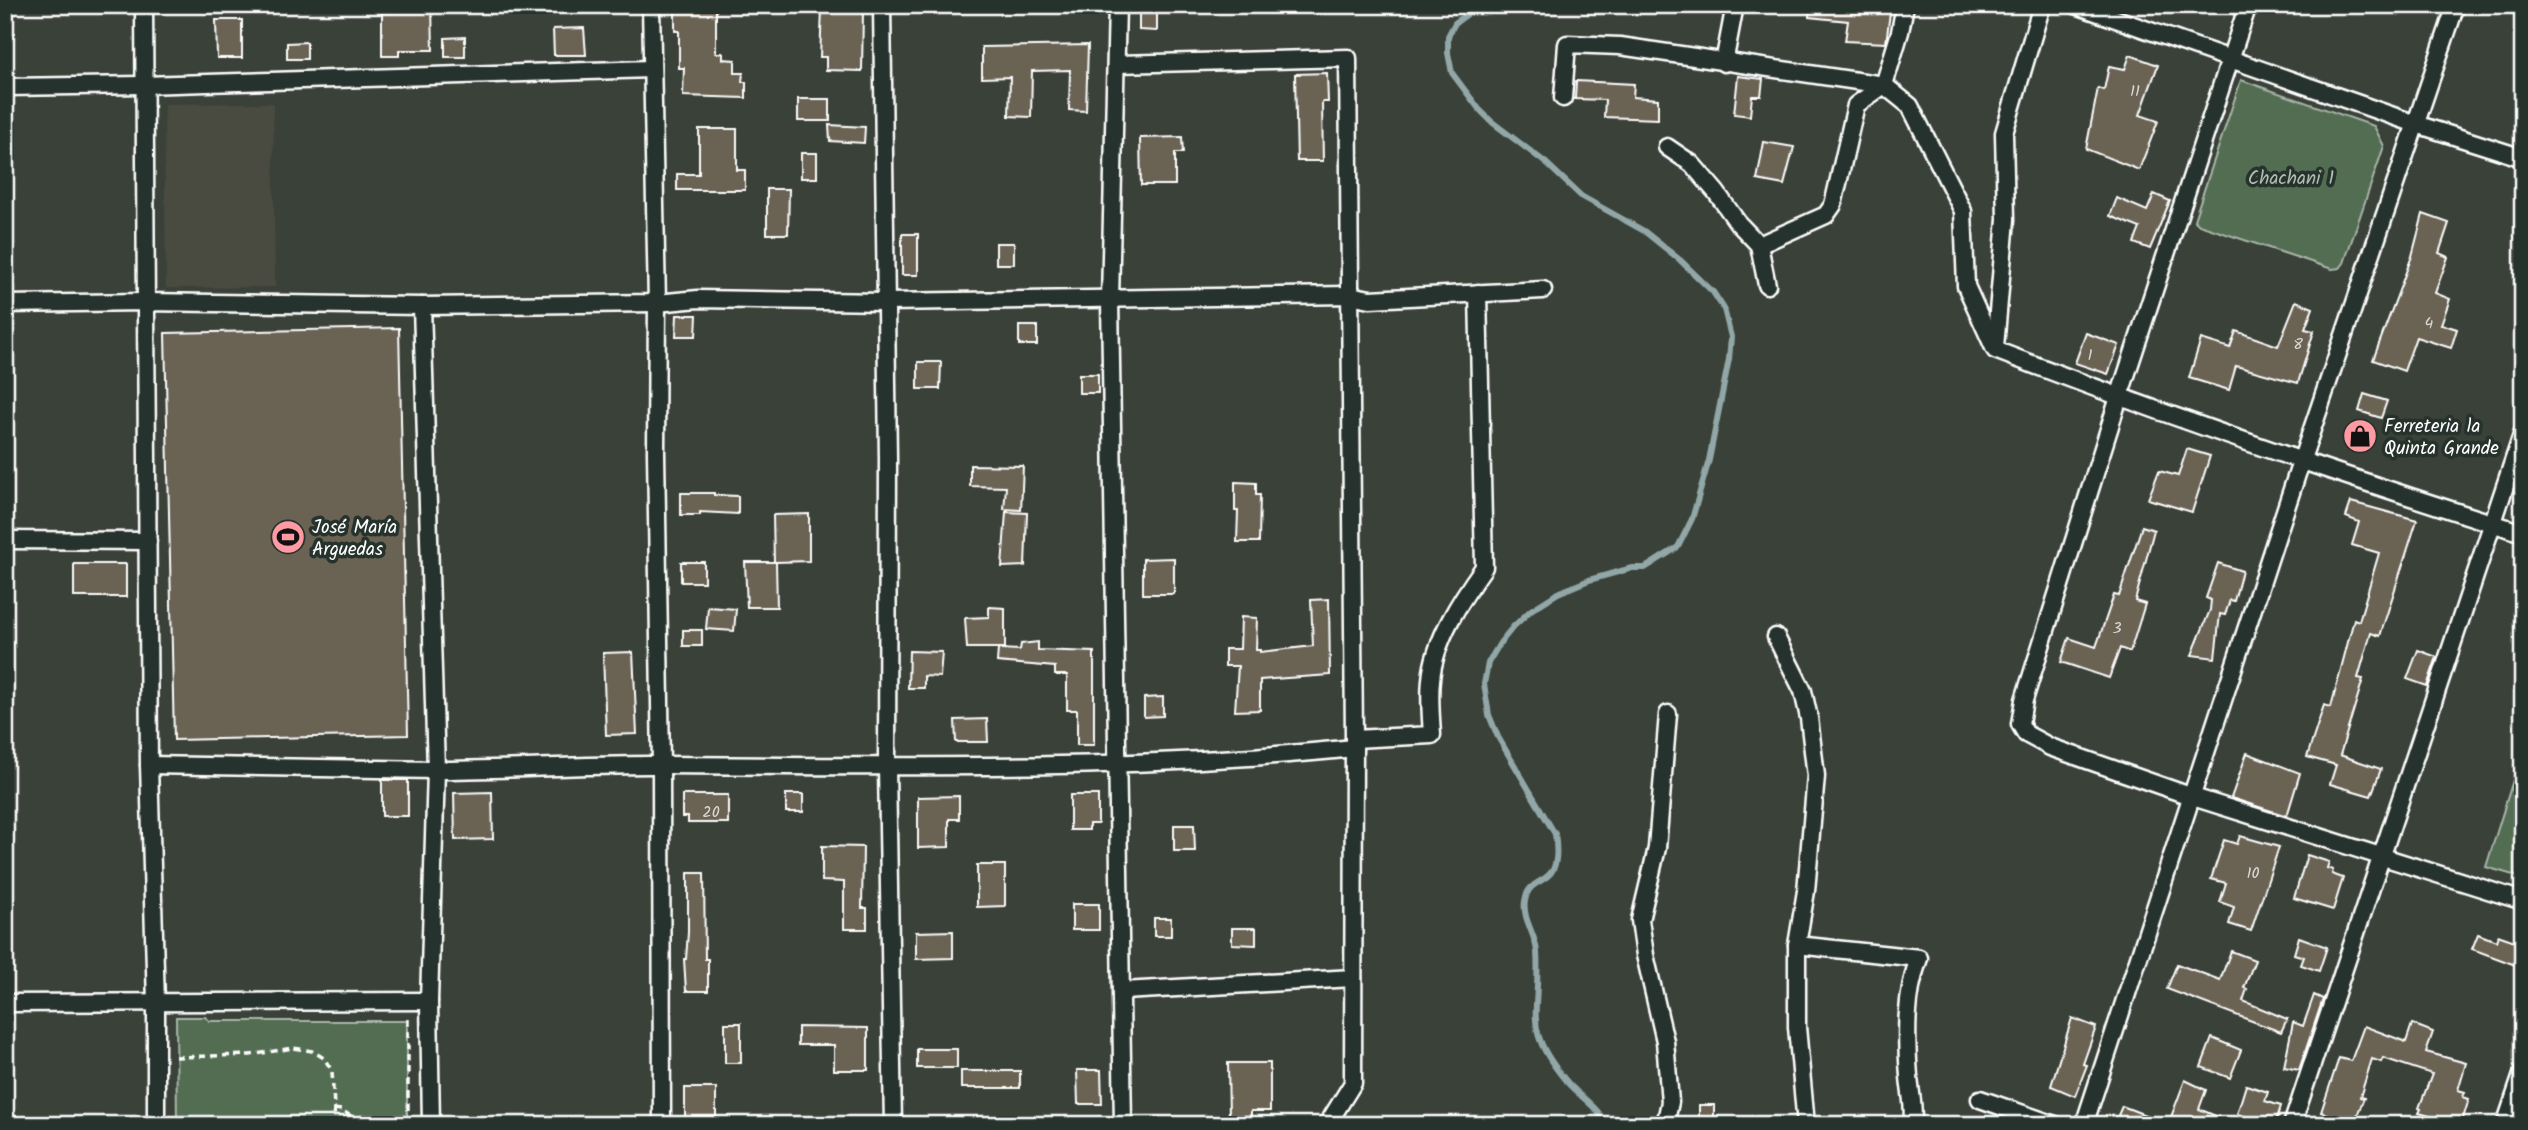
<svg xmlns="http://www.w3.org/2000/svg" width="2528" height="1130" font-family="Kalam,sans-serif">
<rect width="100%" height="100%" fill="#3a4138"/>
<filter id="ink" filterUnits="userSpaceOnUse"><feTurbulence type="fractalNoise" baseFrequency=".0143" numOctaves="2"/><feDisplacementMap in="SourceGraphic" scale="14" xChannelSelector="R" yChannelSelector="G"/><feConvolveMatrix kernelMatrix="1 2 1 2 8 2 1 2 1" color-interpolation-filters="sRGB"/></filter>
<g filter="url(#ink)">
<path fill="#484b40" d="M273,103L275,287L166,288L164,104Z"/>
<g fill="#536d53" stroke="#a9b6a9" stroke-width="2">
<path d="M2241,80L2374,126L2384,146L2344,263L2340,268L2332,269L2199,225L2194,220Z"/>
<path d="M2513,780L2523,783V878L2486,867Z"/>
<path d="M176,1017H205L210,1021H407V1125H177Z"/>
</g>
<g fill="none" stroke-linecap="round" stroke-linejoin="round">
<path stroke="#92a7a8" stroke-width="6" d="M1497,5L1470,12L1455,23L1448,36V53L1452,73L1479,109L1492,122L1546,163L1581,196L1644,231L1680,260L1713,292L1724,309L1731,337L1729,359L1709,460L1692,519L1678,547L1645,568H1632L1589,580L1558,593L1531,610L1513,627L1500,643L1488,663L1484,684L1489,715L1498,737L1555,834C1564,893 1530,870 1525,901C1522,919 1536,935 1537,952C1541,1016 1520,1026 1567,1082C1580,1097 1598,1107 1607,1125"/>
</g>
<g fill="#6a6253" stroke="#fff" stroke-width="2">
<path d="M412,5H432L433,50H399V56H382V12L412,10Z"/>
<path d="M1139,5H1157V31L1139,30Z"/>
<path d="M1810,5H1891L1886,43L1845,41L1848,21L1809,17Z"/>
<path d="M675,7H716V53H723V59L735,60V73H743L742,82H746V98L683,96L684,68H679V31H675Z"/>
<path d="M822,10H863L862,71L826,70V57H820Z"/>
<path d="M216,20H242V58H217Z"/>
<path d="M584,28L586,55H554L553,29Z"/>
<path d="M465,37V57H445V38Z"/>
<path d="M307,42V59H287V43Z"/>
<path d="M1088,45L1086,111L1069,110L1070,70L1032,71L1031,117L1009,116L1010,77L982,78V47Z"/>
<path d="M2130,55L2158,65L2140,115L2158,121L2139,170L2086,149L2098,88L2104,90L2109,66L2125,69Z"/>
<path d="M1327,73L1328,102H1322L1323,161H1297L1295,74Z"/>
<path d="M1738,76L1763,79L1761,96H1752L1750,116L1734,114Z"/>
<path d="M1576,81L1634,84L1633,97L1658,99V119L1604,117L1605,100L1575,99Z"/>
<rect x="798" y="99" width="32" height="22"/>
<path d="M829,125L865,127L864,143L830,141Z"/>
<path d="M699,129H737V170H745V190H677V174H699Z"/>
<path d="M1182,137L1183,153H1175V185H1141L1140,138Z"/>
<path d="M1764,142L1794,147L1784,185L1757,180Z"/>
<rect x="801" y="153" width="16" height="25"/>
<path d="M767,189H789L788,234H767Z"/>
<path d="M2154,194L2170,201L2150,249L2134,243L2140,228L2110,216L2117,198L2147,211Z"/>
<path d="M2423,214L2449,223L2439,253L2448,257L2435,293L2450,299L2441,324L2457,329L2451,348L2416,337L2404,371L2373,360L2412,256Z"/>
<rect x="902" y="234" width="16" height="41"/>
<rect x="996" y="243" width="18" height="21"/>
<path d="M2296,301L2313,308L2305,329L2314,331L2298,383L2236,366L2229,390L2189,378L2201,339L2230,348L2236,331L2278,346Z"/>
<path d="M677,315H697L696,336H676Z"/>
<rect x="1019" y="326" width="18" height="19"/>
<path d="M399,328L408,735L174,740L165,333Z"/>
<path d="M2086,333L2119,345L2108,374L2075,363Z"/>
<path d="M918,362H941L940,389H918Z"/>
<rect x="1079" y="374" width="19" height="19"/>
<path d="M2364,394L2387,401L2381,418L2359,411Z"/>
<path d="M2187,449L2210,456L2192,512L2148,499L2159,471L2178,476Z"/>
<path d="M970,465L1023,466L1021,510L1004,509L1006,487L970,486Z"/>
<path d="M1235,482L1256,483V495H1260L1259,542H1237L1238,511H1235Z"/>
<path d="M681,493H714V495L738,496V514L700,512V515H681Z"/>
<path d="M2351,502L2417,520L2380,636L2371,633L2358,678L2363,679L2340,755L2381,769L2371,796L2330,784L2336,765L2307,757L2324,705L2331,707L2354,619L2359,621L2379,553L2352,545L2359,522L2346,517Z"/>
<path d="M1006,512L1027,513L1025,566L1002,567Z"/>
<path d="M809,514V561L776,562L777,607H747L745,562H774L773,515Z"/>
<path d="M2142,526L2154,530L2135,601L2145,604L2130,652L2120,648L2109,678L2061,662L2069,638L2096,647L2114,595L2119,596Z"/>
<path d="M1174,558V594H1143V559Z"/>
<rect x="681" y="562" width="23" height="20"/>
<path d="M2218,563L2242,571L2234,601L2230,600L2225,615L2220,614L2215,658L2192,655L2210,610L2211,600L2206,598Z"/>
<rect x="74" y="564" width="52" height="33"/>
<path d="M1329,599L1330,675L1260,680V710L1235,711L1238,666H1225V649H1240L1241,617L1257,618L1256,650H1260V652L1313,646L1311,600Z"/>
<path d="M708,607L736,609L734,631L706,629Z"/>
<path d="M989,607L1005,608V648H967L965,618L989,617Z"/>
<rect x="683" y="630" width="19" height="16"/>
<path d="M1038,642V650L1094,652V745H1077V710H1067V675H1055V667L997,662L998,649L1020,650L1021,644Z"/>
<path d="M2418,650L2437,657L2427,686L2407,679Z"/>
<path d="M909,651L942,652L940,677L924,676V688H908Z"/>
<path d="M633,652L637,734L606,735L603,653Z"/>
<path d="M1163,697V716L1144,717V698Z"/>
<path d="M987,719L988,742H956L955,720Z"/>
<path d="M2247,753L2300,773L2287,816L2231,798Z"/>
<rect x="382" y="780" width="26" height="36"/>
<path d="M492,792L493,839L455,840L454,793Z"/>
<rect x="786" y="794" width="17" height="18"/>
<path d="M682,795H728V823H688V817H682Z"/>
<path d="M1070,795H1098V824H1089V830H1070Z"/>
<path d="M959,796V819H949V847L918,848V797Z"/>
<path d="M1174,825H1194L1195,851H1174Z"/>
<path d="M2240,836L2279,847L2251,931L2229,924L2234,907L2220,902L2226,883L2211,879L2224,840L2237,844Z"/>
<path d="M822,846L863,847L862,908H867V929H844V882L822,881Z"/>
<path d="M2307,855L2329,862L2327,868L2333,870L2332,874L2343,878L2333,910L2294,898Z"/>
<path d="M977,865H1005V906L977,907Z"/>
<path d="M688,873H704L705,959H708V991H686L684,959H686L688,932Z"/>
<rect x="1072" y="904" width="27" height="26"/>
<rect x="1154" y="918" width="17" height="18"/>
<path d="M1232,928H1256V945L1232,944Z"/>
<path d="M953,931V958L916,959V932Z"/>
<path d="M2478,934L2496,941L2498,935L2523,944V955L2518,966L2472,949Z"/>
<path d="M2299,937L2327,947L2319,971L2301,965L2304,957L2294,954Z"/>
<path d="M2231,951L2255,960L2244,988L2247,989L2243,1001L2287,1019L2281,1032L2167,989L2177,964L2220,980Z"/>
<path d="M2314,995L2323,999L2299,1070L2284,1067L2293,1022L2303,1026Z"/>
<path d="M2072,1018L2096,1027L2083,1064L2087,1065L2075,1096L2051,1086Z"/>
<rect x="725" y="1023" width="16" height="40"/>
<path d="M2412,1024L2433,1032L2426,1052L2466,1063L2458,1090L2465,1092L2463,1097L2469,1099L2461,1125L2419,1113L2421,1109L2419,1108L2432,1074L2383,1058L2381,1062L2372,1059L2360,1097L2364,1098L2354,1123L2321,1112L2339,1058L2351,1061L2364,1026L2406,1042Z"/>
<path d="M798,1027L868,1028V1070H834V1045H798Z"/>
<path d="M2212,1038L2241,1050L2230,1078L2201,1067Z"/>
<rect x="917" y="1049" width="40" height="19"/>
<path d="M1228,1063H1270V1111H1251V1116L1229,1117Z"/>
<path d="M1077,1070H1101L1102,1104H1078Z"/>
<rect x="961" y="1071" width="59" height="17"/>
<path d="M2185,1080L2206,1090L2199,1109L2237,1125H2168Z"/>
<path d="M2246,1085L2268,1092L2265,1101L2281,1106L2275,1125L2237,1114Z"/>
<rect x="685" y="1088" width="31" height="37"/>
<path d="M1699,1105H1714V1121L1699,1122Z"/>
<path d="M2122,1106L2166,1123V1125H2114Z"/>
</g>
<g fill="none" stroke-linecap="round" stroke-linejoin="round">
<g stroke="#fff" stroke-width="21">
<g id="street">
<path d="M144,5L149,765L156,1003V1125"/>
<path d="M651,5L657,303L656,452L661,765L662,1125"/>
<path d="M882,5L888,459L887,767L893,1125"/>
<path d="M1117,5L1110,300L1123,1125"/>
<path d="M2076,5L2416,124L2523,158"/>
<path d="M2248,5L2119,397L2024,700L2020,724L2026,734L2050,747L2193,797L2523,901"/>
<path d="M1724,63L1735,5"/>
<path d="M1117,64L1348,58L1354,739L1353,1083L1327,1125"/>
<path d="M5,87L143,85L652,69"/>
<path d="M1563,98L1567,44L1620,46L1884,85L1910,106L1963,211L1966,286L1995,350C2169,417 2345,477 2523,533"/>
<path d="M1667,147L1692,164L1716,192L1738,223L1759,245L1767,285"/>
<path d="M1759,245L1826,215L1833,205L1856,105L1884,85L1900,32L1905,5"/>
<path d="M5,304L145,302L422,306L657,303L698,299L885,302L1350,295L1370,299L1543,290"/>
<path d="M422,306L436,770L429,1001L431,1125"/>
<path d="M1995,347L2006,219L2004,133L2042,5"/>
<path d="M5,540L148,541"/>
<path d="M1776,637L1803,691L1809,718L1816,776L1806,891L1797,945V1027L1806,1125"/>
<path d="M1354,739L1432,735C1431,717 1429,698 1431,680C1434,640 1462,598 1484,567L1478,293"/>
<path d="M149,765C244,766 339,769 434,770C511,770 587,764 664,765C894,766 1124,772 1354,748"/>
<path d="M1797,945L1919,958C1905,996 1906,1036 1909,1076C1910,1093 1915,1108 1912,1125"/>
<path d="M1123,991L1353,978"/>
<path d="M5,1003L429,1001"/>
<path d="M1980,1099L2055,1125"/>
<path d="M1665,1125L1670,1102L1665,1041L1645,955L1640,920L1657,848L1668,714"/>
<path d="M2084,1125L2301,462L2456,5"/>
<path d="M2292,1125L2523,432"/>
<path d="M2505,1125L2523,1072"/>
</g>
</g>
<g stroke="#fff" stroke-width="3.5" stroke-dasharray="7 5" stroke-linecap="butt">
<path d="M408,1019V1125"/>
<path d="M175,1057L250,1055L293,1048L312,1051L324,1058L332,1071L335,1125"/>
<path d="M334,1109L341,1110L366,1125"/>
</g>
<use href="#street" stroke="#26332d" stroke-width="16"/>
</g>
</g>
<defs>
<g id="shop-disc" transform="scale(1.75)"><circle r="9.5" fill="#ff9aa2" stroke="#26332d"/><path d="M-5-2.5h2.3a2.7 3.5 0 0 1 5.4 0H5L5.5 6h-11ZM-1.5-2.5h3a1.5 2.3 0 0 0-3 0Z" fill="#111"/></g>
<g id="stadium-disc" transform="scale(1.75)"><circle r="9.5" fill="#ff9aa2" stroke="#26332d"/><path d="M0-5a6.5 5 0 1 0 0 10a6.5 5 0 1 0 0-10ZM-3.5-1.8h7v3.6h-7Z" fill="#111"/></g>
</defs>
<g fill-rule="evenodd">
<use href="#shop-disc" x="2360" y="436"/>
<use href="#stadium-disc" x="288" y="537"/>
</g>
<g text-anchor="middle" stroke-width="7" stroke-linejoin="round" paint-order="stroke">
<g font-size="16" fill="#dad8d4">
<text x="2135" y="96">11</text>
<text x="2429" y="328">4</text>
<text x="2298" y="349">8</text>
<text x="2090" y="360">1</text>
<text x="2117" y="633">3</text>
<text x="711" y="817">20</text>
<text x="2253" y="878">10</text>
</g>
<g font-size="19" fill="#b2bdb2" stroke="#26332d">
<text x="2291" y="184">Chachani 1</text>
</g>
<g font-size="19" fill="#fff" stroke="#26332d" text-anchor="start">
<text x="2384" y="432">Ferreteria la<tspan x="2384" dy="22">Quinta Grande</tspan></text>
<text x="312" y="533">José María<tspan x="312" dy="22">Arguedas</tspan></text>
</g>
</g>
<rect width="2528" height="1130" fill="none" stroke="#26332d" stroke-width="28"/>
<rect x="14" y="14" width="2500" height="1102" fill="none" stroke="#fff" stroke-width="2.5" filter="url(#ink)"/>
</svg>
